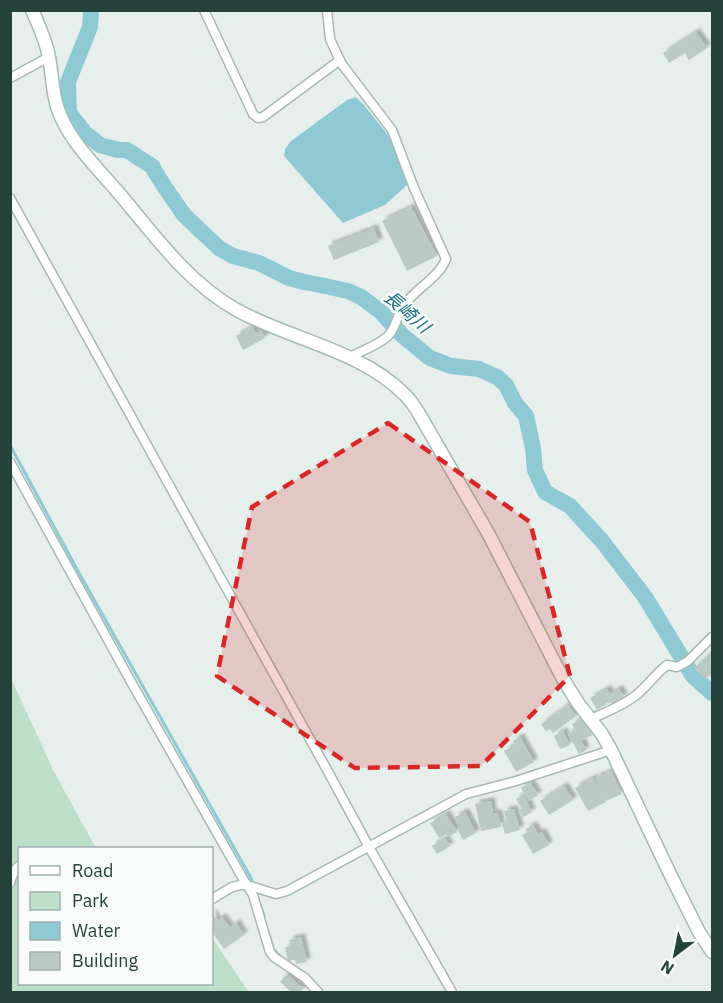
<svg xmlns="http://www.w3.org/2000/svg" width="723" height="1003" font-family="'IBM Plex Sans','Noto Sans JP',sans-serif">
<defs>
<filter id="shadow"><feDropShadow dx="4" dy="-4" stdDeviation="1.5" flood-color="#0004"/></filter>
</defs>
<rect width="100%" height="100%" fill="#e6efeb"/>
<path fill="#bfe0c8" d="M10,676L54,772L96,848H20V984H212V938L249,992H11Z"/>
<path fill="#8ec9d4" d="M356,97L363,104L392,140L407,185L385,205L343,223L284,156L285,149L291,141L347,100Z"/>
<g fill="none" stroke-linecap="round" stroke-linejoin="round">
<g stroke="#8ec9d4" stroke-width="3">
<path d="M10,445L79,573L251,878L264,916"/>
<path d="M270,937L273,949L281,957"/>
</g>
<path stroke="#8ec9d4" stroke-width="16" d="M91,10L90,27L68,82L69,113L85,133L100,145L118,150H127L153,167L154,170L164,186L184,215L219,248L233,256L259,263L289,278L304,282L320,285L348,291L361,297L380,311L403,336L430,358L451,366L479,369L497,377L506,385L515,403L526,416L533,448L535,470L545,492L570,506L602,541L645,597L693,676L712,693"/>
</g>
<g fill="#bbcac4" filter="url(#shadow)">
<path d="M696,32L707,48L689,60L685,53L669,63L663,53Z"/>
<path d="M411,207L437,256L407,271L382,221Z"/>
<path d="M374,228L379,242L334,260L328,246Z"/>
<path d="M252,327L256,334L261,331L265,338L243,350L236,336Z"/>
<path d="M710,654L712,657V677L711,674L705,679L694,668Z"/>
<path d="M607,689L610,694L619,689L624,697L612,704L609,702L597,710L590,698Z"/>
<path d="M568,705L576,716L553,733L550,729L546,731L541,724Z"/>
<path d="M583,718L592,735L581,741L586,750L579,754L568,734L575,730L572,724Z"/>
<path d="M563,731L570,745L560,749L554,736Z"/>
<path d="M520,737L534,762L516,772L504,751L515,745L513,741Z"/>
<path d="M611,771L622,794L606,801L595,778Z"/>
<path d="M593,778L606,802L588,811L575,788Z"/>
<path d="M530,782L538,795L528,801L521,788Z"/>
<path d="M564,786L573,800L549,815L540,801Z"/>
<path d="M523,795L532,812L523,817L519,810L522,809L516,799Z"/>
<path d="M491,801L493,814L498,813L501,827L481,831L475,804Z"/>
<path d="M514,809L520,830L505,834L502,824L507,822L504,811Z"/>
<path d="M465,812L476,833L463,840L457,828L460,827L455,817Z"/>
<path d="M446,814L457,832L448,837L446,834L439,838L430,823Z"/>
<path d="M533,825L538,834L542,832L549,845L533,854L522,835L528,832L526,829Z"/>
<path d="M445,838L450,846L437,854L432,846Z"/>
<path d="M212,912L217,921L222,917L230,928L236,923L244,935L224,949L212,932Z"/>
<path d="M301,937L307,962L296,964L295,960L288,961L285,947L291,946L289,940Z"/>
<path d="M287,974L303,989L300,992H291L280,982Z"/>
</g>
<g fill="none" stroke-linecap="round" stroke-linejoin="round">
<g stroke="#a8b8b2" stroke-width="11">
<g id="street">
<path d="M204,10L253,114L258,118L263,117L340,60"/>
<path d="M327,10L330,39L341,63L392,130L414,188L446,259C439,278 413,290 402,308C396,318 396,329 387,337C379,344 360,352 350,357"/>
<path d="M10,78L49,57"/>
<path d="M10,198L326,768L369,847L452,992"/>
<path d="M10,462L130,680L242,877L253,895L270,952L274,957L305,978L318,992"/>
<path d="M591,719C606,712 622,706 635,696C647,687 655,674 667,665L677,667L688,661L712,637"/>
<path d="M10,883C12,876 14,869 20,865"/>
<path d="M212,899L232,887L240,885H247L276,894L287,891L466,794L516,781L611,750"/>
</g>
</g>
<g stroke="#a4bbb3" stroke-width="15">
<path id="secondary" d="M32,10C39,26 46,40 49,57C53,78 52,99 62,119C73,144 99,170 117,191C153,233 186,281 235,309C288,339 361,350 404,394C410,399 414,406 418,412L488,533L563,679L578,703L602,734L611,750L671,876L699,932L712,952"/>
</g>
<use href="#street" stroke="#fff" stroke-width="8"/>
<use href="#secondary" stroke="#fff" stroke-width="12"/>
</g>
<path fill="#d62828" fill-opacity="0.2" stroke="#d62828" stroke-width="4.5" stroke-dasharray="12 8" stroke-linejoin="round" d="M388,423L530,522L570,676L481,766L355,768L217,676L252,507Z"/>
<g text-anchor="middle" stroke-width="5" stroke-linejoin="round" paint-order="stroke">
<g font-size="18" font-style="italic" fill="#1c6f80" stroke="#f7fbf9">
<text transform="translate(407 312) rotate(41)" y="6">長崎川</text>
</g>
</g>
<rect width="723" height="1003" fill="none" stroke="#24423a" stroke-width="24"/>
<rect x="18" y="847" width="195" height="138" fill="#f7fbf9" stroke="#a3b1ad" stroke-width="1.5"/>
<rect x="30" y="866" width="30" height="9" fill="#ffffff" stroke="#a3b1ad" stroke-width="1.5"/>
<text x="72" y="877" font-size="18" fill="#24423a">Road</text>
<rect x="30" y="892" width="30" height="18" fill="#bfe0c8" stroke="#a3b1ad" stroke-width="1.5"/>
<text x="72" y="907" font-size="18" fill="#24423a">Park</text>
<rect x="30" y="922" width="30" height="18" fill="#8ec9d4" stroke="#a3b1ad" stroke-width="1.5"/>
<text x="72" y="937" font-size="18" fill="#24423a">Water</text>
<rect x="30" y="952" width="30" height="18" fill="#bbcac4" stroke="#a3b1ad" stroke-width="1.5"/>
<text x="72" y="967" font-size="18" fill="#24423a">Building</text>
<g transform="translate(675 955) rotate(212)" stroke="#f7fbf9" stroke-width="4.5" paint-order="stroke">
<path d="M0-4.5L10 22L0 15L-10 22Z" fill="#24423a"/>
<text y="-9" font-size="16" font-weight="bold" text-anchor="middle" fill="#24423a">N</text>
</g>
</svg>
